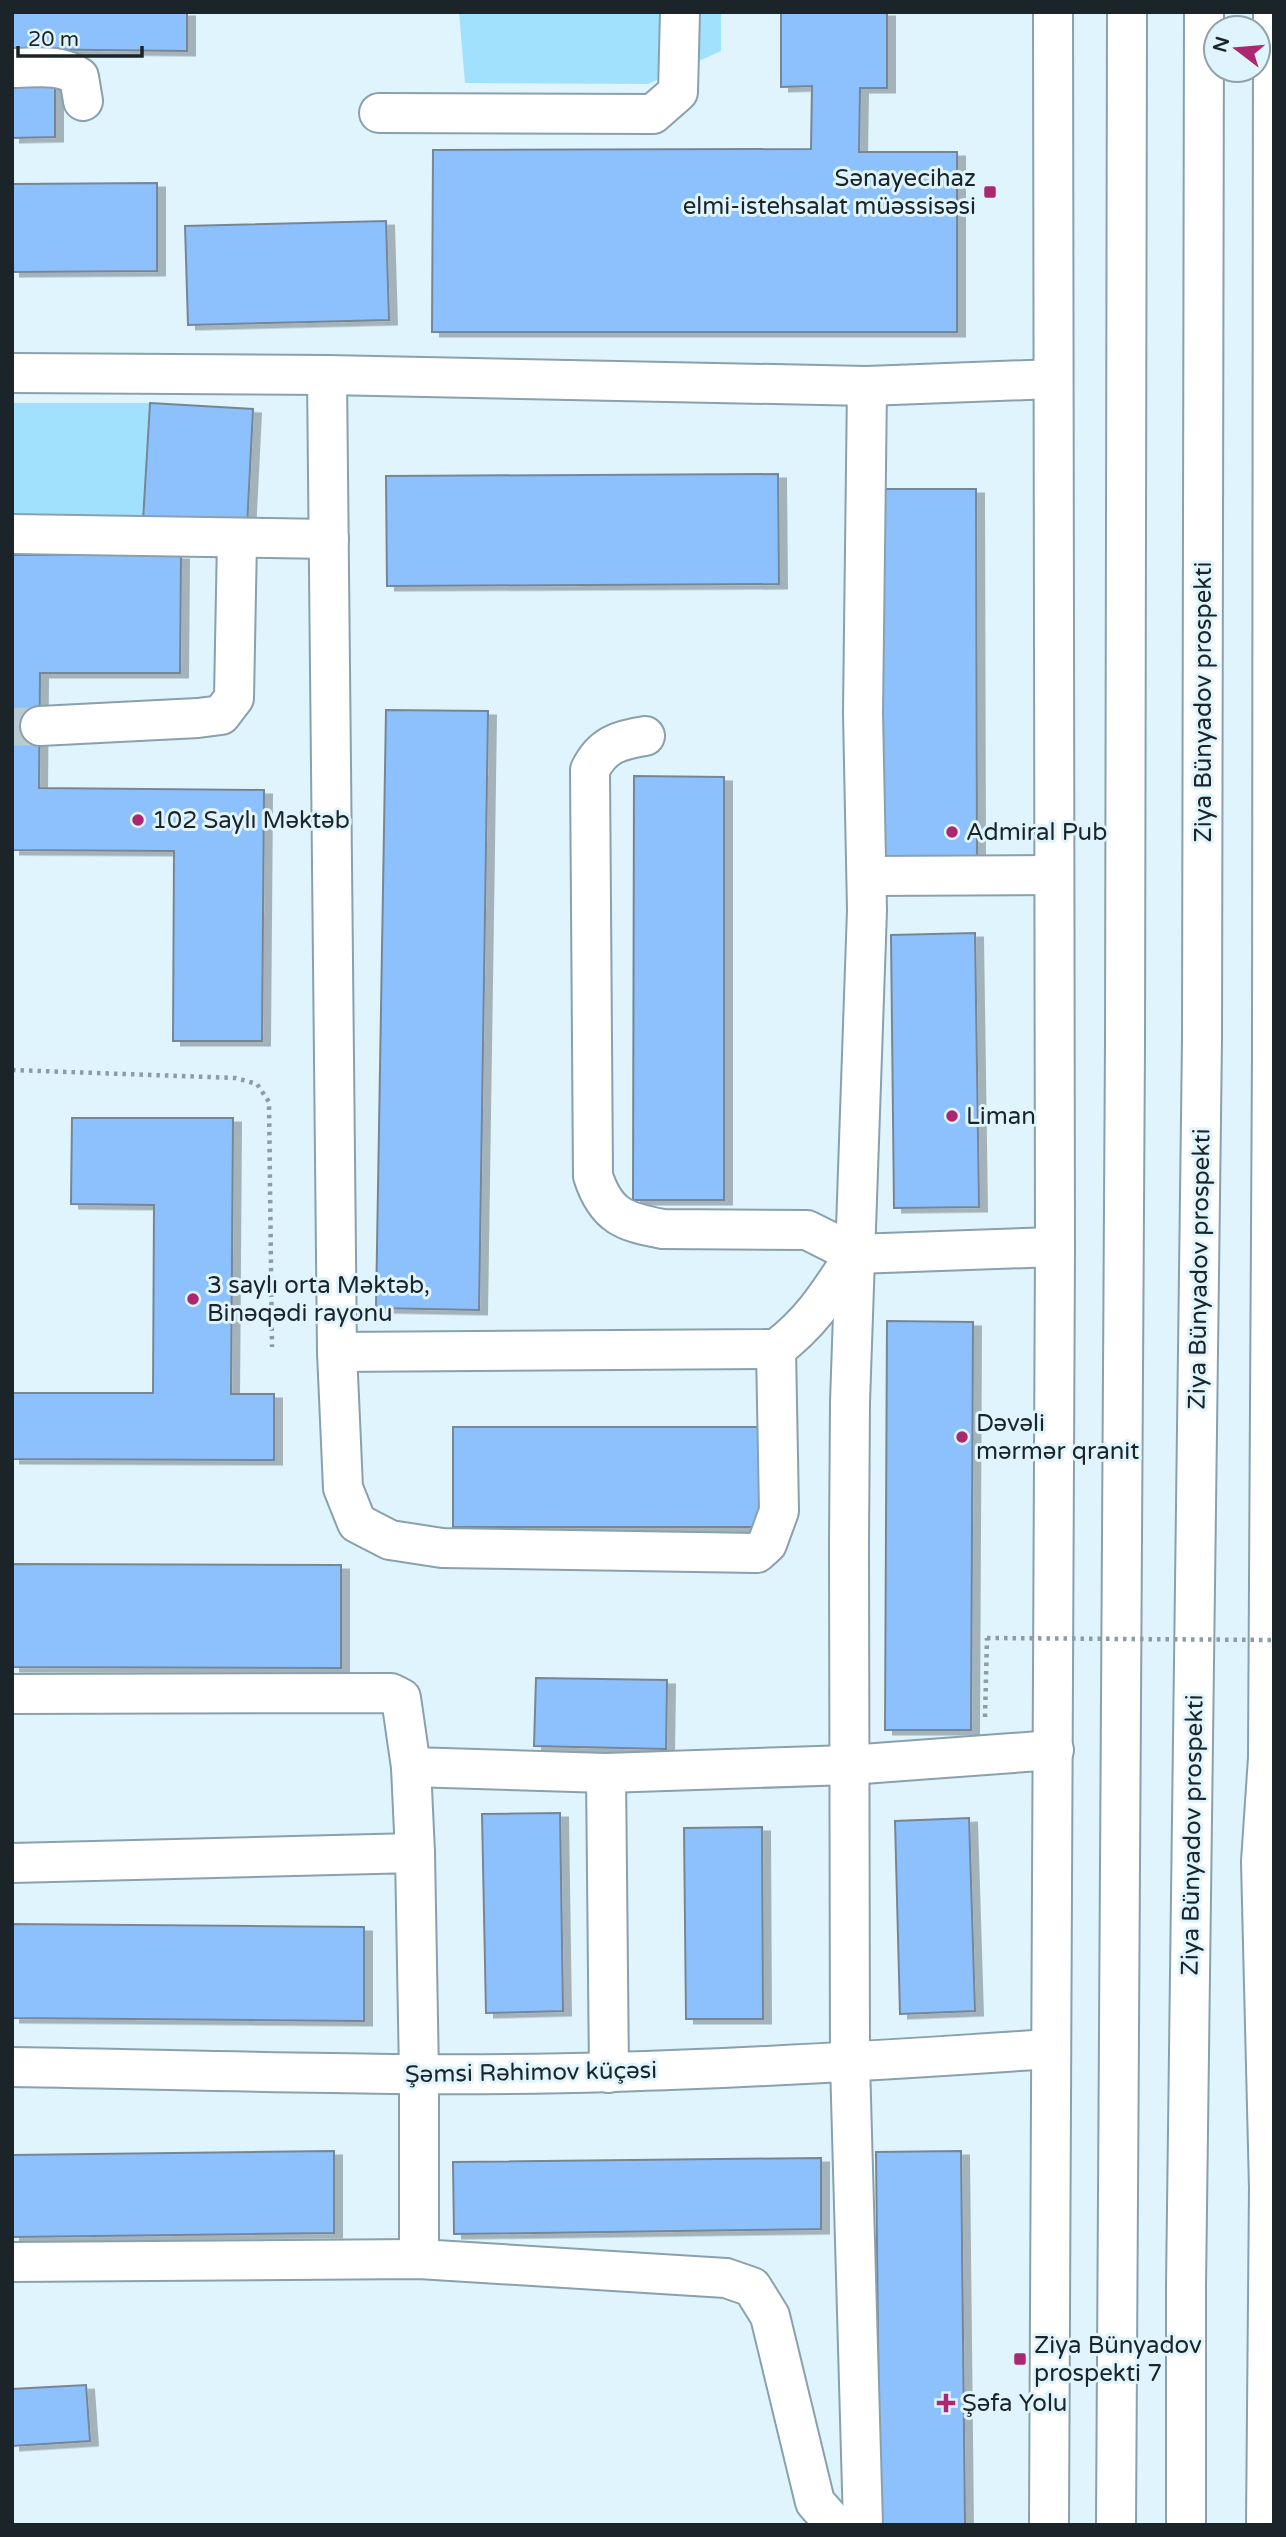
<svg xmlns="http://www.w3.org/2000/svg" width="1286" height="2537" font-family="'Varela Round',sans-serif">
<defs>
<filter id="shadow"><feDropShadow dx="8" dy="4.5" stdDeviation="0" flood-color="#0004"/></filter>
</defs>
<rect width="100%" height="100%" fill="#dff4fd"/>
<g fill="#a2e1fe">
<path d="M459,12H721V51L648,84L465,83Z"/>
<path d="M12,403H150L143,521L12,520Z"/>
</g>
<g fill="#8dc1fe" stroke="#778697" stroke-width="2" filter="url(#shadow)">
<path d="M12,12H187V51L12,49Z"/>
<path d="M781,12H887V88H860L859,152H957V332H432L433,150L811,149L812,86L781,87Z"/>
<path d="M12,86H55V137L12,138Z"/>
<path d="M157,183V271L12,272V184Z"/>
<path d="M386,221L389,320L188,325L185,226Z"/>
<path d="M150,403L253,409L247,527L143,521Z"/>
<path d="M778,474L779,584L387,586L386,476Z"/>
<path d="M883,489H976L977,866H883Z"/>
<path d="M12,555H181L180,673H40L39,788L264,790L262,1041H173L174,851L12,850Z"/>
<path d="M386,710L488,711L479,1310L376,1308Z"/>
<path d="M634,776L724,777V1200H633Z"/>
<path d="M975,933L979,1207L894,1208L891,935Z"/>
<path d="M72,1118H233L231,1394H274V1460L12,1459V1393H153L154,1205L71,1204Z"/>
<path d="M887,1321L973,1322L971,1730H885Z"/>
<rect x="453" y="1427" width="308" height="100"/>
<path d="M12,1564L341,1565V1668L12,1667Z"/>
<path d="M536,1678L667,1680L666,1749L534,1746Z"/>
<path d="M560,1813L563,2011L486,2013L482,1814Z"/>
<path d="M969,1818L975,2011L900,2014L895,1821Z"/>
<path d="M762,1827L763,2019H686L684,1828Z"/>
<path d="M12,1924L364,1927V2021L12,2018Z"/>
<path d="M334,2151V2233L12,2237V2155Z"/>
<path d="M961,2151L965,2525H880L876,2152Z"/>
<path d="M821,2158V2229L454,2234L453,2162Z"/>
<path d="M86,2385L90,2441L12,2446V2389Z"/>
</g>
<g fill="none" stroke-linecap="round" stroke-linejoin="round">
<path stroke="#b8cad3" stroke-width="38" stroke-dasharray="38 19" stroke-linecap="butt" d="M12,727L40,726"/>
<g stroke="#89a1ac" stroke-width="42">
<g id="minor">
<path d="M12,68C35,68 60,63 79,77L83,101"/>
<path d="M379,113L653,114L678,92L680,12"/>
<path d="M12,373L327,375L867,386L1053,379"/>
<path d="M327,375L337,1352L343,1488L357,1523L390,1540L442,1548L757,1553L767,1544L779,1511L776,1349"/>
<path d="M12,534L329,539"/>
<path d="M40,726L198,718L221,715L234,698L237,539"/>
<path d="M645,736C619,740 602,745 590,770L593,1176C606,1216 624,1222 663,1229L807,1230L855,1254L1055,1247"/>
<path d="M867,876L1053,875"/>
<path d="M337,1352L776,1349C813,1321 830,1292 855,1254"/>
<path d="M12,1694L391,1693L401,1698L411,1767L415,1853"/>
<path d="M411,1767L606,1773L849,1765L1054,1750"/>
<path d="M606,1773L609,2073"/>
<path d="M12,1863L415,1853L419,2074V2259"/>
<path d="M12,2067C212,2070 412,2078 611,2072C758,2068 904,2059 1050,2049"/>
<path d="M12,2262L419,2259L726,2278L752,2287L770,2316L815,2502L835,2525"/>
<path d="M863,2525L850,2063L849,1545L850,1402L867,910L863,713L867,386"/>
</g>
</g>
<g stroke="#89a1ac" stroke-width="42">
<g id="major">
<path d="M1049,2525L1055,1247L1053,12"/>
<path d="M1116,2525L1125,1043L1127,12"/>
<path d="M1186,2525V2286L1202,1040L1204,12"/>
<path d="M1266,2525L1269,2188L1261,1862L1268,1758L1272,1056L1273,12"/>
</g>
</g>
<g stroke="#8c9ca3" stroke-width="4.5" stroke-dasharray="3.5 5" stroke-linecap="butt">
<path d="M12,1070L236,1078L257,1084L269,1102L272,1347"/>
<path d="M985,1717L987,1638"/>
</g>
<use href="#minor" stroke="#fff" stroke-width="38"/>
<use href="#major" stroke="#fff" stroke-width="38"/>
<path stroke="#8c9ca3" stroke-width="4.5" stroke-dasharray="3.5 5" stroke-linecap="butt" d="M987,1638L1274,1640"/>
</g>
<g fill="#ac2770" stroke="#dff4fd" stroke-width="2.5">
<rect x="983" y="185" width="14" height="14" rx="3.5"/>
<circle cx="138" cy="820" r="7"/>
<circle cx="952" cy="832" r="7"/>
<circle cx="952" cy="1116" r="7"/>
<circle cx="193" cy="1299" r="7"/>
<circle cx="962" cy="1437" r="7"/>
<rect x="1013" y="2352" width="14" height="14" rx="3.5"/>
<path d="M942.5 2392.5h7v7h7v7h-7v7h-7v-7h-7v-7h7z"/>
</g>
<g text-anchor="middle" stroke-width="6" stroke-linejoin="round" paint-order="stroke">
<g font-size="24" fill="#1b2429" stroke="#dff4fd" text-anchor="start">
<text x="976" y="186" text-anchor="end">Sənayecihaz<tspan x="976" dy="28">elmi-istehsalat müəssisəsi</tspan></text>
<text x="152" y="828">102 Saylı Məktəb</text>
<text x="966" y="840">Admiral Pub</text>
<text x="966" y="1124">Liman</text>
<text x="207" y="1293">3 saylı orta Məktəb,<tspan x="207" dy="28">Binəqədi rayonu</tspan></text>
<text x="976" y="1431">Dəvəli<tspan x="976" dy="28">mərmər qranit</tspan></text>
<text x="1034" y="2353">Ziya Bünyadov<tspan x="1034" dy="28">prospekti 7</tspan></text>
<text x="962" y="2411">Şəfa Yolu</text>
</g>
<g font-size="24" fill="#1b2429" stroke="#dff4fd">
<text transform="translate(1203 702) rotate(-90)" y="8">Ziya Bünyadov prospekti</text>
<text transform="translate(1199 1269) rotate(-89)" y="8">Ziya Bünyadov prospekti</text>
<text transform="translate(1192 1835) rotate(-89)" y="8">Ziya Bünyadov prospekti</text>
<text transform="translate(531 2072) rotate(-1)" y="8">Şəmsi Rəhimov küçəsi</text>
</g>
</g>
<rect width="1286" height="2537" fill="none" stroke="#1b2429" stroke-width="28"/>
<g transform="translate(1237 49) rotate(286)"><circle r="33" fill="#dff4fd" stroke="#91a1a8" stroke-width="2"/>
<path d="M0-5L12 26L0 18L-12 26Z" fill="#ac2770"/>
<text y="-10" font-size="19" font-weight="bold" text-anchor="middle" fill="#1b2429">N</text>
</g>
<path d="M18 46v10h124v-10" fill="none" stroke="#1b2429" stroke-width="3.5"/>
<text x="28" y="46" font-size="21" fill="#1b2429" stroke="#dff4fd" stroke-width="5" paint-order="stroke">20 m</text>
</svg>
